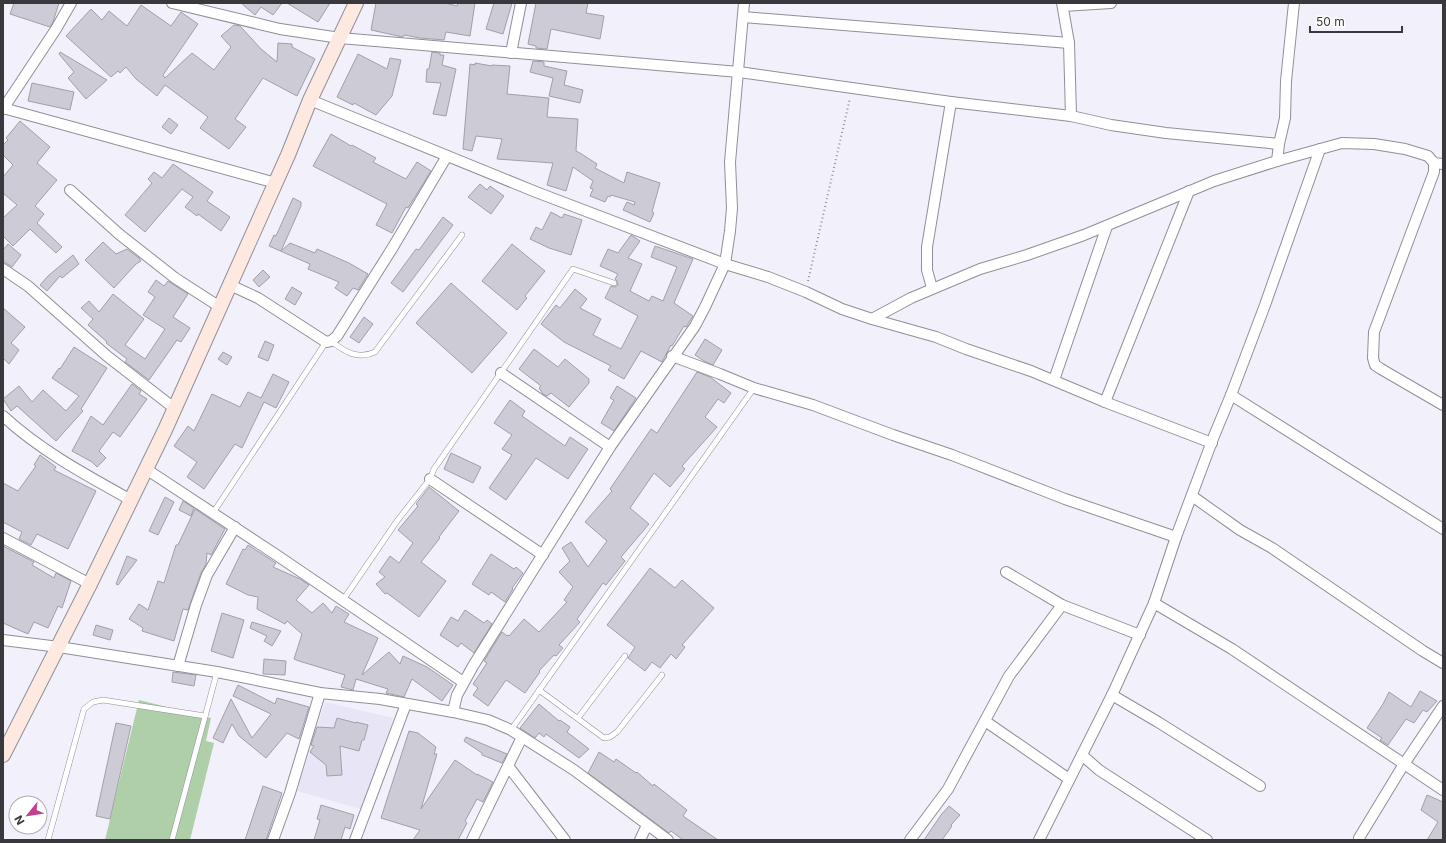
<svg xmlns="http://www.w3.org/2000/svg" width="1446" height="843" font-family="Inter,sans-serif">
<rect width="100%" height="100%" fill="#f2f0fb"/>
<path fill="#e8e5f7" d="M325,702L393,718L383,760L364,810L297,791Z"/>
<path fill="#aecfa7" d="M139,700L211,718L206,741L214,743L190,840H105Z"/>
<g fill="#cdcbd6" stroke="#a19faa">
<path d="M14,3H59L53,22L50,27L10,14Z"/>
<path d="M241,3H282L273,15L261,7L255,15Z"/>
<path d="M287,3H330L318,22Z"/>
<path d="M376,3H445L457,6L458,3H475L470,36L446,32L444,40L420,38L404,35L403,37L371,30Z"/>
<path d="M494,3H512L503,34L486,29Z"/>
<path d="M536,3H588L586,13L604,16L600,39L551,29L547,49L536,48V46L528,44Z"/>
<path d="M141,5L171,26L181,12L198,24L163,75L165,78L192,53L214,70L231,47L221,36L234,25L240,26L261,49L277,62L278,43L292,44V47L315,59L297,96L263,78L235,119L246,127L229,149L200,128L208,117L165,85L157,96L136,79L126,67L120,73L118,71L111,77L66,36L91,9L102,20L109,11L127,26Z"/>
<path d="M60,52L107,80L86,99L68,78L74,72L59,54Z"/>
<path d="M432,52L440,53V55H444L442,65L456,69L446,116L433,114L441,83L426,82L427,69H429Z"/>
<path d="M358,54L387,69L390,58L401,60L392,96L376,115L354,103L353,105L337,97Z"/>
<path d="M533,61L544,62V66L567,71L564,85L583,90L580,103L549,96L553,78L530,72Z"/>
<path d="M475,63L492,66V65L510,66L507,94L549,98L547,117L578,119L576,151L580,153L597,164L595,168L624,183L627,172L660,183L652,212L654,213L650,222L623,210L627,202L634,205L635,202L611,195L610,197L608,196L605,202L590,196L593,189L590,188L593,181L573,167L566,191L547,185L553,163L497,159L502,139L476,136L472,151L463,149L470,64L475,65Z"/>
<path d="M32,83L74,92L70,110L28,101Z"/>
<path d="M169,118L178,125L171,134L162,127Z"/>
<path d="M20,121L50,147L37,163L57,180L35,206L44,214L37,223L62,247L56,253L30,229L13,246L3,236V218L17,205L3,193V177L13,165L3,155V145L8,140L6,138Z"/>
<path d="M331,134L351,146L352,145L376,158L373,162L406,179L417,162L431,171L408,208L406,207L392,233L376,225L387,204L313,166Z"/>
<path d="M173,164L213,192L207,201L230,217L221,231L198,214L197,216L185,207L193,197L182,189L145,232L125,215L152,183L148,179L154,172L162,178Z"/>
<path d="M480,184L487,190L490,186L504,196L491,214L468,197Z"/>
<path d="M293,198L301,202V206L281,251L290,243L315,253L317,249L349,263L368,274L358,290L353,288L347,296L335,288L339,282L308,269L310,264L269,246L274,235L276,236Z"/>
<path d="M551,212L562,218L564,214L582,220L571,255L549,248L530,239L536,227L542,230Z"/>
<path d="M443,217L453,225L403,292L391,283L416,249L419,250Z"/>
<path d="M631,235L640,241L628,258L642,264L630,291L649,301L652,296L663,301L677,267L651,257L655,246L693,259L674,303L693,316L686,327L684,326L672,346L671,345L662,362L641,351L624,379L608,370L611,366L564,342L541,324L556,305L560,308L575,289L587,299L580,308L601,319L593,335L621,349L638,316L605,298L611,286L615,287L618,285L617,281L615,279L618,274L600,266L608,249L618,253Z"/>
<path d="M103,242L116,254L127,249L139,258L141,261L136,264L114,288L85,260Z"/>
<path d="M8,244L21,255L12,267L3,261V250Z"/>
<path d="M512,244L545,271L525,296L527,298L517,310L482,281Z"/>
<path d="M73,255L79,264L62,278L60,276L47,291L40,285L48,276Z"/>
<path d="M263,270L270,277L259,287L253,280Z"/>
<path d="M156,280L164,286L168,281L188,294L173,317L190,328L181,342L177,340L149,380L125,362L127,359L106,343L107,342L88,325L93,319L81,308L89,301L99,312L113,294L144,319L125,345L145,359L165,329L143,315L155,297L148,292Z"/>
<path d="M451,283L507,333L472,373L416,323Z"/>
<path d="M292,287L302,293L295,305L285,299Z"/>
<path d="M3,308L25,327L11,343L19,350L9,364L3,358Z"/>
<path d="M364,317L373,324L359,343L350,337Z"/>
<path d="M705,339L722,350L713,365L704,361L695,355Z"/>
<path d="M265,341L274,345L268,361L258,357Z"/>
<path d="M74,347L107,368L81,409L83,411L56,441L17,406L11,411L3,399L19,386L32,402L43,390L66,411L79,396L52,378L59,368L60,369Z"/>
<path d="M534,349L558,367L565,359L589,379V383L569,407L551,393L547,396L543,394L539,388L541,386L519,369Z"/>
<path d="M223,352L232,357L227,365L218,359Z"/>
<path d="M697,372L710,377L731,393L724,403L718,399L705,417L717,427L682,466L685,469L670,487L654,473L630,508L649,524L621,557L625,561L606,585L603,583L577,619L580,622L559,645L563,648L556,656L554,655L539,671L540,672L525,693L506,680L488,706L473,695L478,688L473,684L487,663L484,661L502,632L507,636V635L509,636L524,619L539,632L567,602L564,600L573,587L559,572L570,561L562,548L571,542L588,567L607,541L585,522L612,491L610,489L651,429L657,433Z"/>
<path d="M273,374L289,382L276,408L264,402L242,448L235,444L204,489L187,477L197,462L174,446L188,426L194,431L212,394L240,407L248,392L261,398Z"/>
<path d="M132,384L141,391L139,394L147,399L120,437L113,432L99,451L106,458L97,467L92,462L72,451L91,416L103,425Z"/>
<path d="M617,386L636,398L614,431L601,423L614,400L610,398Z"/>
<path d="M510,400L525,411L522,416L565,446L570,437L588,449L568,479L536,458L506,500L489,488L512,455L502,449L512,435L494,423Z"/>
<path d="M451,453L481,467L473,483L444,469Z"/>
<path d="M40,455L56,467L54,470L96,491L68,549L37,534L31,545L19,539L22,532L3,522V483L18,491L36,466L34,465Z"/>
<path d="M429,487L459,511L439,537L440,538L421,562L446,581L419,617L387,593L385,594L376,584L385,577L379,572L390,556L399,563L413,543L398,530L418,506L416,504Z"/>
<path d="M165,497L174,502L158,535L149,531Z"/>
<path d="M183,501L194,508L191,516L179,510Z"/>
<path d="M195,509L225,529L211,555L207,553L206,564L201,573L188,610L183,609L174,641L142,631L143,628L129,619L139,604L148,610L158,581L164,583L176,545H178Z"/>
<path d="M248,545L276,563L273,567L300,579L309,585L296,600L312,613L323,603L332,613L336,606L349,614L344,622L378,638L362,675L389,652L400,664L403,656L427,667L453,685L442,701L412,679L404,697L386,693L388,689L356,679L353,690L341,687L345,675L299,661L294,659L302,634L287,621L285,624L257,609L258,597L248,595L226,584L243,549L245,550Z"/>
<path d="M3,546L34,562L32,565L54,578L56,573L71,581L62,608L58,606L48,628L34,622L28,634L3,623Z"/>
<path d="M491,554L514,569L516,567L523,573L512,588L513,589L505,602L491,592L489,595L472,584Z"/>
<path d="M127,556L137,560L118,585L116,584Z"/>
<path d="M650,568L675,588L682,580L714,608L682,645L685,647L676,659L671,654L660,668L652,662L645,671L628,658L635,647L607,625Z"/>
<path d="M465,610L484,623L487,620L492,624L474,653L461,643L458,647L440,635L451,617L458,621Z"/>
<path d="M222,613L244,620L233,658L211,651Z"/>
<path d="M252,622L281,631L272,646L264,641L267,636L250,628Z"/>
<path d="M96,625L113,630L110,640L93,635Z"/>
<path d="M264,659L286,661L285,675L263,674Z"/>
<path d="M173,672L196,675L194,686L172,682Z"/>
<path d="M238,685L275,704L277,698L309,707L299,739L287,733L266,758L239,736L232,724L223,743L213,738L231,699L252,738L271,714L233,696Z"/>
<path d="M1420,691L1437,701L1427,712L1423,710L1414,723L1406,719L1388,745L1380,740L1382,738L1367,728L1383,704L1389,692L1411,707Z"/>
<path d="M539,704L559,721L560,720L570,727L567,732L589,749L579,758L546,734L544,737L539,733L535,738L520,728Z"/>
<path d="M337,718L356,723V722L368,725L364,740H362L359,751L340,746L342,775L327,776L326,765L310,752L314,746L311,745L317,727L334,728Z"/>
<path d="M116,723L131,726L110,819L96,816Z"/>
<path d="M409,731L418,733L436,747L434,754H437L421,809L455,760L477,775V774L493,782L483,802L477,799L465,821L467,823L458,840H413L420,830L381,818Z"/>
<path d="M466,737L507,754L502,763L482,755V753L464,741Z"/>
<path d="M599,752L614,762L616,759L636,773L637,772L653,786L654,784L687,810L683,816L718,840H683L671,831L669,833L588,773Z"/>
<path d="M263,786L282,793L266,840H245Z"/>
<path d="M1427,795L1443,802V840H1427L1438,822L1421,810Z"/>
<path d="M321,805L354,815L350,829L345,827L341,840H314L320,820L317,819Z"/>
<path d="M949,806L960,815L951,825L952,826L942,840H924L941,815Z"/>
</g>
<g fill="none" stroke-linecap="round" stroke-linejoin="round">
<g stroke="#908f99" stroke-width="6">
<g id="service">
<path d="M331,341C345,352 358,360 375,352L462,235"/>
<path d="M213,513L326,342"/>
<path d="M343,600L397,521L430,479L434,469L573,269L614,283"/>
<path d="M539,690L604,738L610,737L617,732L662,675"/>
<path d="M578,718L625,656"/>
<path d="M511,730L754,388"/>
<path d="M48,840L84,709L93,702L103,700L205,716"/>
<path d="M172,840L217,672"/>
</g>
</g>
<g stroke="#908f99" stroke-width="12">
<g id="minor">
<path d="M172,3L280,29L340,38L739,72L951,102L1071,116L1111,125L1166,133L1279,144"/>
<path d="M1062,3L1069,43L1071,116"/>
<path d="M1063,6L1111,3"/>
<path d="M743,17L1069,43"/>
<path d="M511,53L521,3"/>
<path d="M310,100L536,192L725,264L768,277L806,292L842,309L872,319L936,337L966,349L1031,371L1105,402L1212,443"/>
<path d="M3,108L276,183"/>
<path d="M3,109L56,29L71,3"/>
<path d="M1277,161L1279,144L1285,118L1286,81L1294,3"/>
<path d="M1434,163V172L1374,332L1373,358L1375,365L1381,369L1443,405"/>
<path d="M70,190L119,234L175,278L220,307"/>
<path d="M3,269L28,286L107,356L174,408"/>
<path d="M230,285L258,298L326,342L331,341L337,336L393,247L447,156"/>
<path d="M932,288L927,270V247L951,102"/>
<path d="M872,319L911,298L980,269L1027,255L1084,235L1214,181L1277,161L1342,143L1374,144L1405,149L1428,156L1434,163L1443,164"/>
<path d="M672,356L720,374L754,388L813,405L893,435L952,455L1065,499L1176,537"/>
<path d="M501,373L610,447"/>
<path d="M1054,380L1107,226"/>
<path d="M1231,395L1443,529"/>
<path d="M1105,402L1189,191"/>
<path d="M3,416C41,451 86,475 131,500"/>
<path d="M146,469L275,554L463,682"/>
<path d="M430,479L543,555"/>
<path d="M1192,496L1240,530L1272,548L1423,651L1443,663"/>
<path d="M3,538L90,584"/>
<path d="M1006,572L1062,605L1140,635"/>
<path d="M1154,603L1232,649L1443,790"/>
<path d="M3,640L59,647L217,672L320,693L380,699L453,712L488,720L511,730L574,770L668,840"/>
<path d="M178,666L196,605L207,575L235,527"/>
<path d="M1112,695L1158,722L1260,786"/>
<path d="M453,712L457,695L473,666L610,447L695,326L705,307L725,264L730,231L732,208L730,162L744,3"/>
<path d="M985,721L1069,779"/>
<path d="M1082,755L1099,770L1207,840"/>
<path d="M508,766L565,840"/>
<path d="M1359,838L1404,764L1443,706"/>
<path d="M273,840L290,793L320,693"/>
<path d="M355,840L406,704"/>
<path d="M472,840L522,737"/>
<path d="M640,840L647,825"/>
<path d="M910,840L948,789L1009,676L1062,605"/>
<path d="M1039,840L1112,695L1154,603L1176,537L1214,436L1231,395L1265,305L1320,149"/>
</g>
</g>
<g stroke="#908f99" stroke-width="16">
<path id="secondary" d="M3,755L90,584L165,430L288,155L310,100L356,3"/>
</g>
<path stroke="#8f8d95" stroke-width="2" stroke-dasharray="1 3" stroke-linecap="butt" d="M808,281L850,98"/>
<use href="#service" stroke="#fff" stroke-width="5"/>
<use href="#minor" stroke="#fff" stroke-width="10"/>
<use href="#secondary" stroke="#fde9df" stroke-width="14"/>
</g>
<rect width="1446" height="843" fill="none" stroke="#39383c" stroke-width="8"/>
<g transform="translate(28 815) rotate(240)"><circle r="19" fill="#ffffff" stroke="#b0afb1"/>
<path d="M0-3L7 15L0 10L-7 15Z" fill="#c2418c"/>
<text y="-6" font-size="11" font-weight="bold" text-anchor="middle" fill="#39383c">N</text>
</g>
<path d="M1310 26v6h92v-6" fill="none" stroke="#39383c" stroke-width="2"/>
<text x="1316" y="26" font-size="12" fill="#39383c" stroke="#ffffff" stroke-width="3" paint-order="stroke">50 m</text>
</svg>
